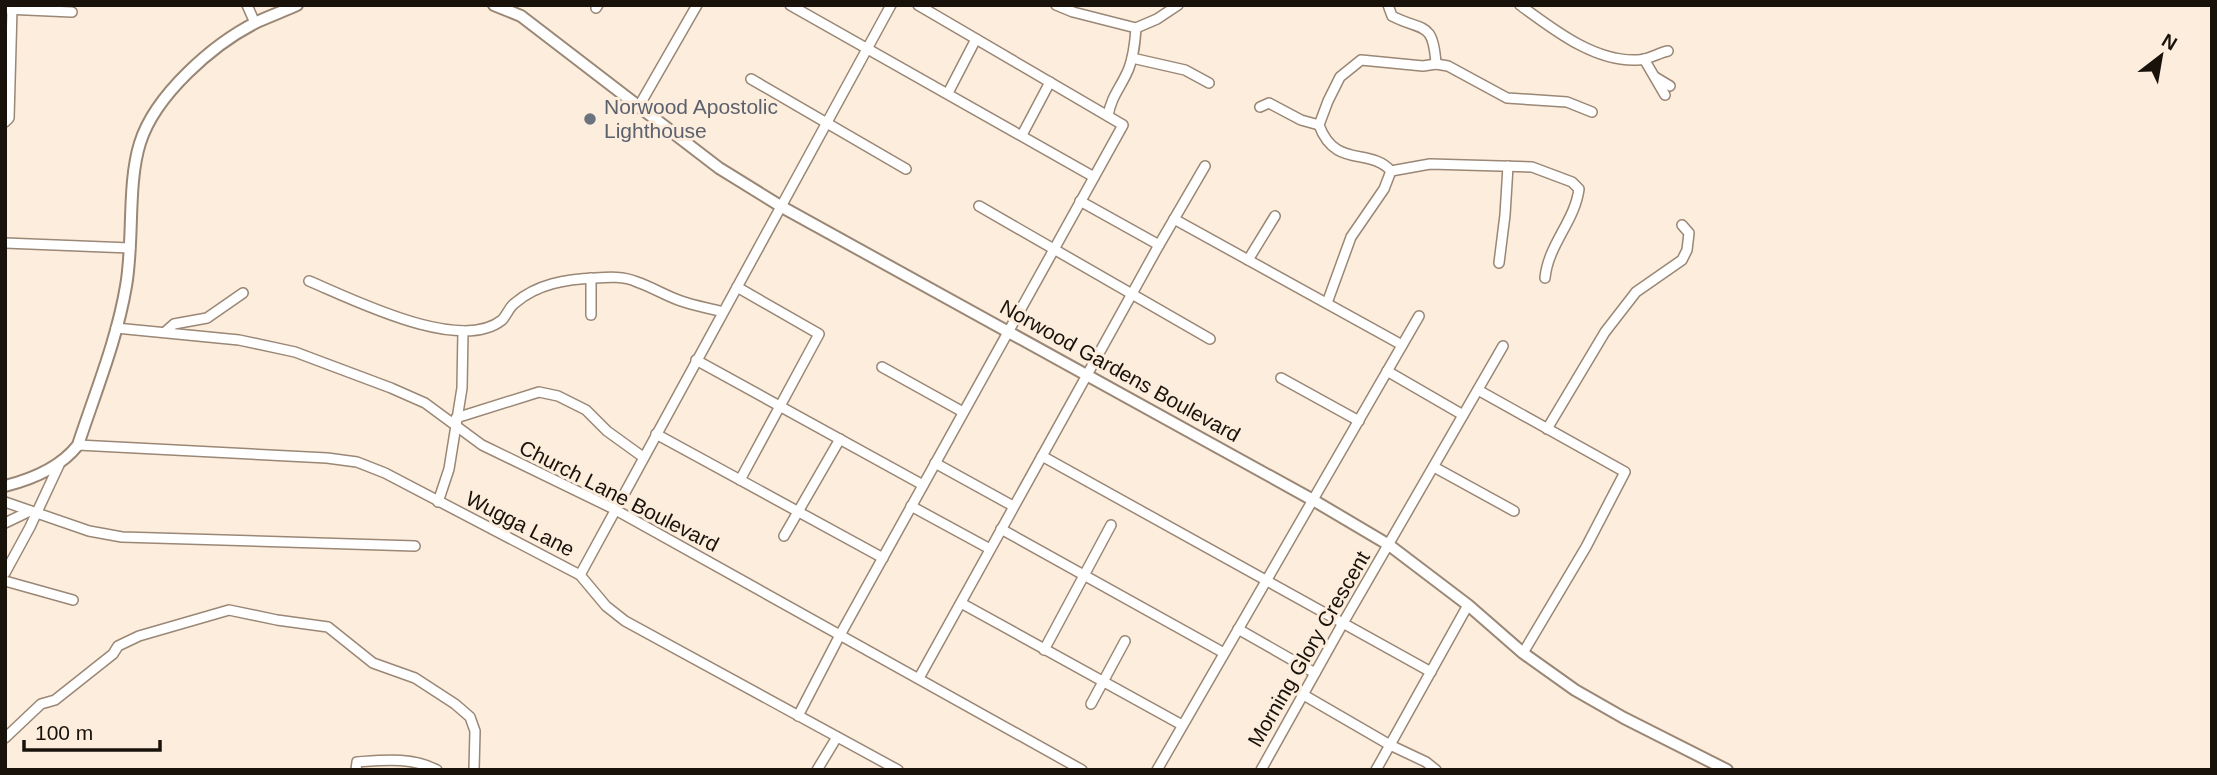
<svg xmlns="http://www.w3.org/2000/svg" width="2217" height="775" font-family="Arial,sans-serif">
<rect width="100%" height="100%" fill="#fdeddd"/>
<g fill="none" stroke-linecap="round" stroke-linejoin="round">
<g stroke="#9a8775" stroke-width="12">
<g id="minor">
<path d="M247,5L255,23"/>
<path d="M790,5L1094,177"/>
<path d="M1056,5L1073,12L1136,28C1135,42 1134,55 1129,68C1122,86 1111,96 1108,116"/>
<path d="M1520,5C1553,29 1594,62 1637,60C1648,60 1658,53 1668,51"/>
<path d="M596,8L598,5"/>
<path d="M5,9L72,12"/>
<path d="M1136,28L1157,19L1178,5"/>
<path d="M1132,58L1185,70L1209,83"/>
<path d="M1644,59L1665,95"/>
<path d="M1436,64L1448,66L1507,98L1567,102L1592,112"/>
<path d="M1655,77L1670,86"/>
<path d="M751,79L906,169"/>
<path d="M948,93L976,39"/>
<path d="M639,106L697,5"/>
<path d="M1260,107L1269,103L1301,120L1319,125"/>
<path d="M5,122L9,118L12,9"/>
<path d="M1022,135L1050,82"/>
<path d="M1391,171L1430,164L1532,167L1572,182L1579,189C1575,221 1548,245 1545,278"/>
<path d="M1080,201L1159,245"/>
<path d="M979,206L1210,339"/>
<path d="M1174,219L1402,345"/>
<path d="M5,243L130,248"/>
<path d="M1248,260L1275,216"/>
<path d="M1499,263L1505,215L1508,166"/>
<path d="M591,278V315"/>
<path d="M309,281C352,299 460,354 502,320C507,315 509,307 515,303C537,284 566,279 595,278C609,277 624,276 637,282C652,287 666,296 681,301C695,306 709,308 723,312"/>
<path d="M737,287L819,334L740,480"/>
<path d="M1327,303L1351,237L1384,189L1391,171C1370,147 1335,169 1319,125L1328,101L1340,77L1361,60L1423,66L1436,64C1433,20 1423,32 1392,16L1388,5"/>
<path d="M116,328L239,340L295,352L391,388L425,403L482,445L614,509L1082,770"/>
<path d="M165,332L174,324L207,318L243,293"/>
<path d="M696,360L923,485"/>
<path d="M882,367L963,412"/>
<path d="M1387,371L1463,415"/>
<path d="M1281,378L1359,421"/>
<path d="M1478,390L1625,472L1586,547L1523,653"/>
<path d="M456,418L539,392L558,396L586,410L607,431L643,457"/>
<path d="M1547,429L1605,332L1636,292L1682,260L1687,250L1689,233L1682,225"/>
<path d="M656,434L883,558"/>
<path d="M78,445L327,458L357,462L385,473L580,575L606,606L625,621L898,770"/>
<path d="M1042,456L1431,672"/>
<path d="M935,463L1013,506"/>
<path d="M1434,467L1514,511"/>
<path d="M5,502L89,531L122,537L415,546"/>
<path d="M438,502L449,469L462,388L463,331"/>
<path d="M911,506L990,549"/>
<path d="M5,523L30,511"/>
<path d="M1001,529L1224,653"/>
<path d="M784,536L840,439"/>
<path d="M5,573L30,527L59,465"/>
<path d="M580,575L891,5"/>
<path d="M5,581L73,600"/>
<path d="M961,603L1182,725"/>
<path d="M1238,629L1315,673"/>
<path d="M1044,650L1111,525"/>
<path d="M919,678L1159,245L1205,166"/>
<path d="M1302,694L1390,745L1426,762L1436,770"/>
<path d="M1091,704L1125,641"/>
<path d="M798,716L840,635L1123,125L918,5"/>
<path d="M5,738L41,704L55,700L113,654L118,646L139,636L229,610L277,620L328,627L373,663L415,678L455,704L470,717L475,731L474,770"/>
<path d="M356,770L357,762C385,760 412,757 437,770"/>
<path d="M817,770L837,737"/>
<path d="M1157,770L1419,316"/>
<path d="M1261,770L1343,623L1503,346"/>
<path d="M1376,770L1468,605"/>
</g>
</g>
<g stroke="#9a8775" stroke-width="14">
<g id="tertiary">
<path d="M494,5L521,16L719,168L782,207L1313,500L1389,545L1468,605L1523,653L1575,690L1624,718L1727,770"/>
<path d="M5,486C33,479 60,468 78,445C95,393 117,340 126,286C134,242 127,184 140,143C155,95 213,44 257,22C270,16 284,11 297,5"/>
</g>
</g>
<use href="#minor" stroke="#fff" stroke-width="9"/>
<use href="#tertiary" stroke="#fff" stroke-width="10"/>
</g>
<circle fill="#6b7280" stroke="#fdeddd" stroke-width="2.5" cx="590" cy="119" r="7"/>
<g text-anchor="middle" stroke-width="6" stroke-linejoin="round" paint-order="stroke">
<g font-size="21" fill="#5b616d" stroke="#fdeddd" text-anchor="start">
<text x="604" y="114">Norwood Apostolic<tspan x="604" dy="24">Lighthouse</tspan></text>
</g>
<g font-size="21" fill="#18120b" stroke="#fdeddd">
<text transform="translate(1120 371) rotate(29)" y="7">Norwood Gardens Boulevard</text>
<text transform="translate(619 496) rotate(27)" y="7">Church Lane Boulevard</text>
<text transform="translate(520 524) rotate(27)" y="7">Wugga Lane</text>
<text transform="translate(1309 649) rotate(-60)" y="7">Morning Glory Crescent</text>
</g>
</g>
<rect width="2217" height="775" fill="none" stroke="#18120b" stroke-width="14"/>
<g transform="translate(2161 56) rotate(31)" stroke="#fdeddd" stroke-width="5" paint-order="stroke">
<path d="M0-5L12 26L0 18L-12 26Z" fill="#18120b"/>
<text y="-10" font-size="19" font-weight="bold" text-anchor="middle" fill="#18120b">N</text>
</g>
<path d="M24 740v10h136v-10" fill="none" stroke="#18120b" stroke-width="3.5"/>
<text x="35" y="740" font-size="21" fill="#18120b" stroke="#fdeddd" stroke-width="5" paint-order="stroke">100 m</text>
</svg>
